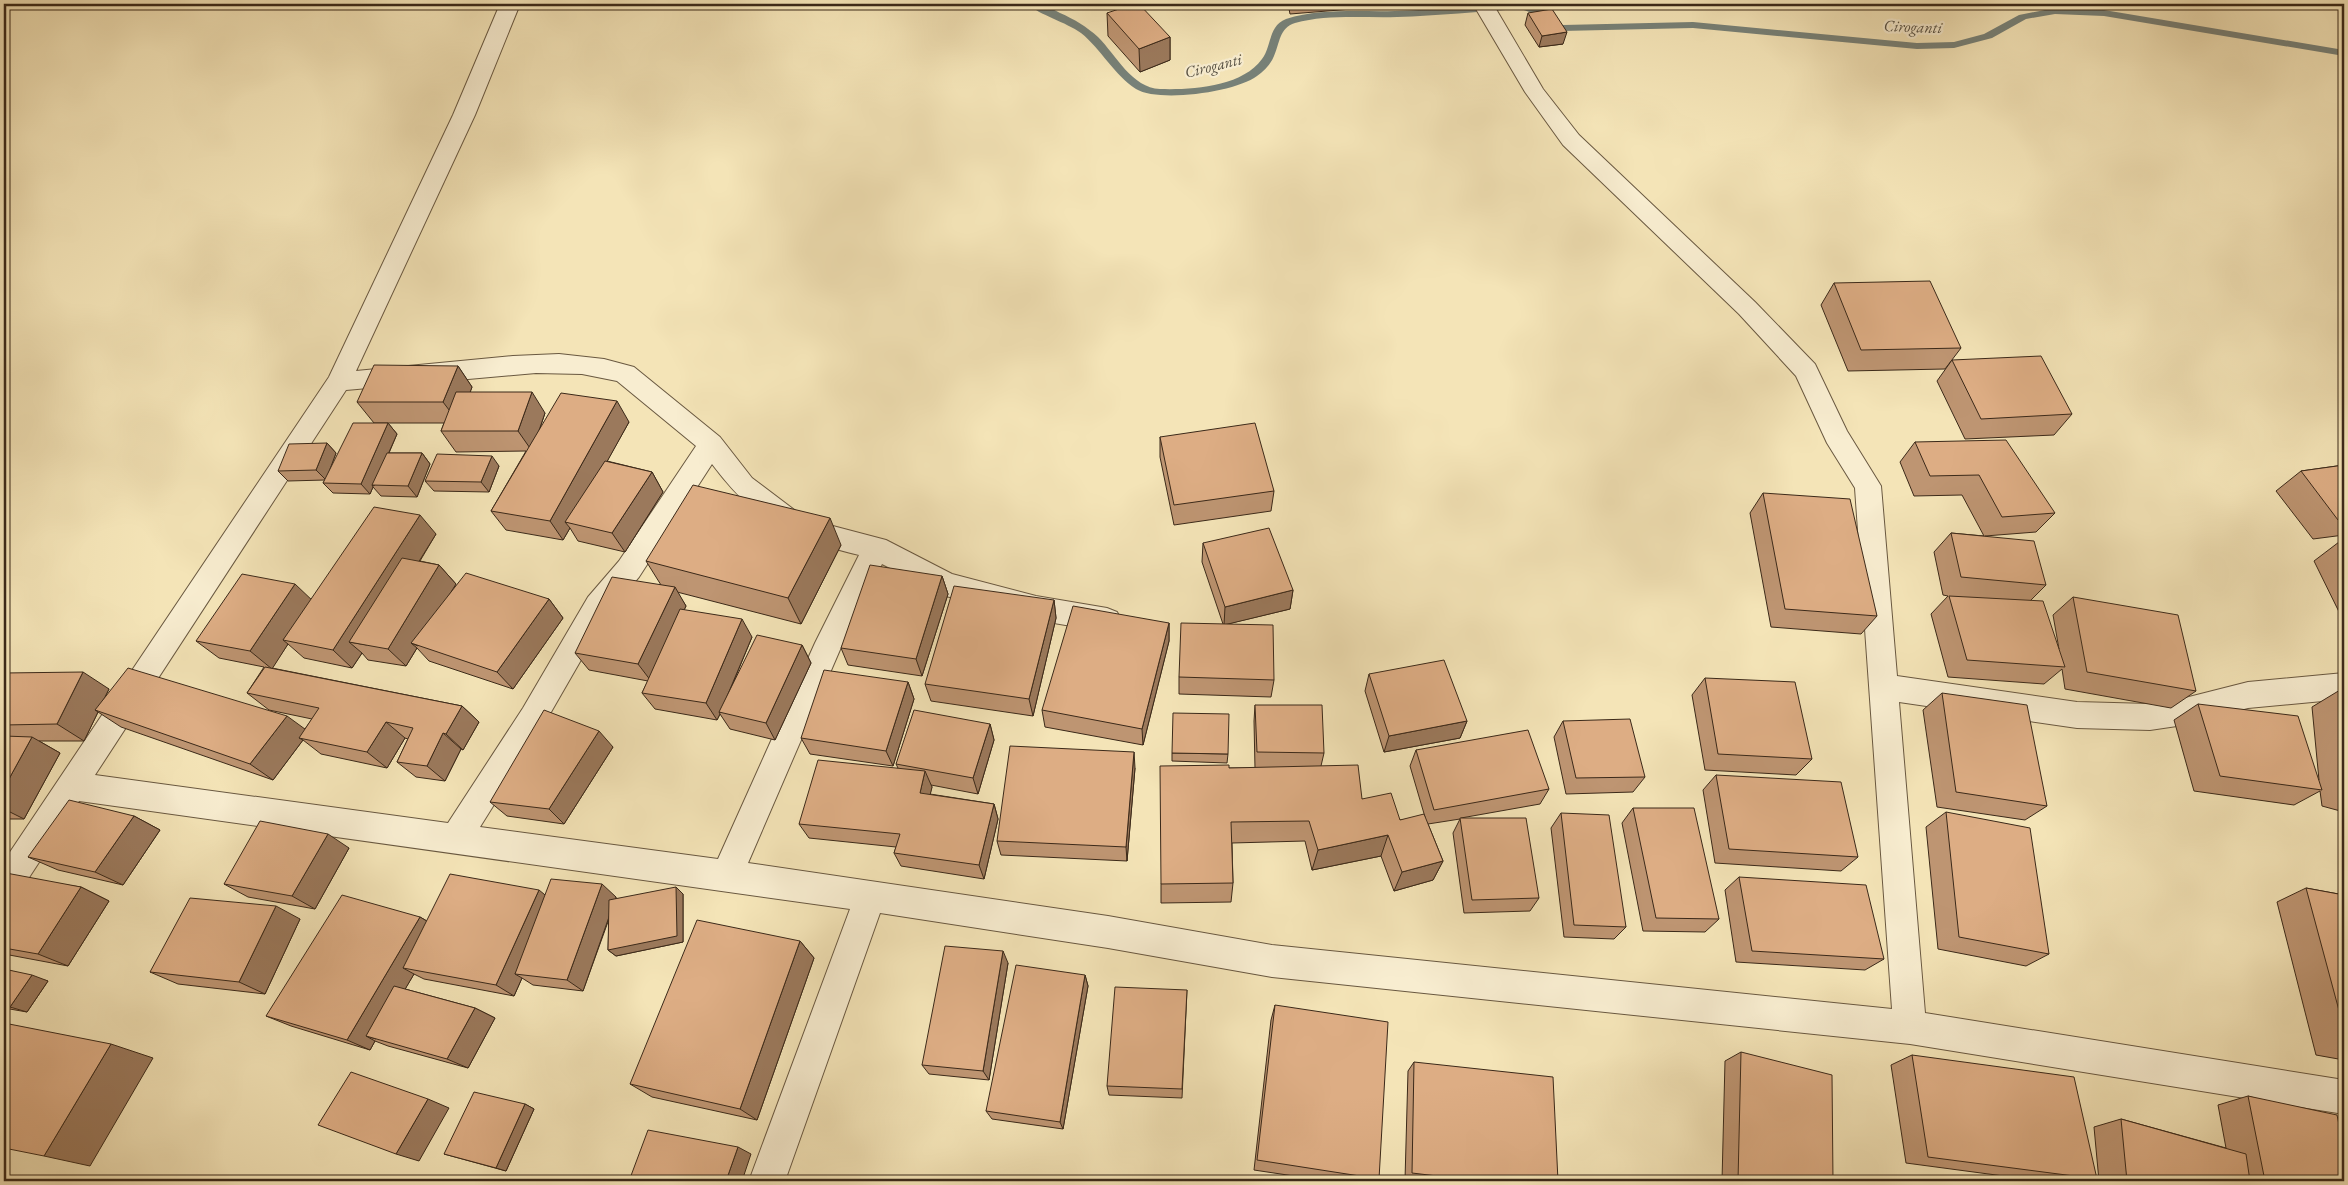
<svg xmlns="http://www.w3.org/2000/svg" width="2348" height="1185" font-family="'EB Garamond',serif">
<rect width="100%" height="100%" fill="#f4e4b7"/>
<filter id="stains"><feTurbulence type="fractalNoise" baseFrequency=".004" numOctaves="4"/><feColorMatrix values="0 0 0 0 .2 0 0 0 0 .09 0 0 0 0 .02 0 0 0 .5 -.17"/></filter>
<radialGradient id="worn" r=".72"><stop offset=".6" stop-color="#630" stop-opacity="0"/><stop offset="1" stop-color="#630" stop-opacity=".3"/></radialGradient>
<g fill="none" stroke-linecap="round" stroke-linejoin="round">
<path fill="#778178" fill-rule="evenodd" d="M1028,4C1040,3 1049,7 1060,13C1074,19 1087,27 1098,37C1116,55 1132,88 1160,89C1191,90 1242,87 1262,59C1272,46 1268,26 1286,19C1321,8 1360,12 1395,11C1433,10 1471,6 1508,4C1521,4 1537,4 1547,13C1553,18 1556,22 1563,25L1693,22L1917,43L1954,42L1984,34L2019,15L2055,8L2104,10L2344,50V56L2104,16L2055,14L2026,19L1992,38L1954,48L1917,49L1693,28L1562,31L1548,26L1540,16L1521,9C1479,11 1438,16 1397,17C1363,18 1327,14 1295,23C1279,28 1280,43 1274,56C1271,64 1264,71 1257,76C1236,92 1159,103 1136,89C1114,75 1101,49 1081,33C1066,22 1039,15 1028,4Z"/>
<g stroke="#695840" stroke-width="2">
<path id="street" d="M500,4H520L475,115L356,371L513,356L559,354L604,359L634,367L720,437L752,478L797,512L829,525L886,540L952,574L1036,596L1107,608L1117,612L1121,620L1117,628L1107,632L1036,620L946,596L882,564L842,645L748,863L1108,916L1272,945L1892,1009L1855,488L1827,443L1796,376L1739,314L1563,145L1525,92L1473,4H1493L1543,89L1579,135L1755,302L1815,364L1847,431L1881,486L1897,676L2077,702L2150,704L2177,700L2248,682L2344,673V699L2248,708L2177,726L2150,730L2077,728L1899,702L1925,1013L2344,1080V1114L1910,1044L1272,977L1108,948L880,913L785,1181H749L850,909L79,801L15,899L4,903V861L329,377L453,115ZM536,373L582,374L617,381L696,446L619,561L588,597L523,708L448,823L95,775L346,390ZM712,464C730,488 752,512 779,528C802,542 833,548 859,555L815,643L718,859L480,827L543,726L608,613L639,577Z"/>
</g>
<use href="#street" fill="#f8edd0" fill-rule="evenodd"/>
</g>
<g fill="#be9572" stroke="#3b2919">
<path d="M1288,4H1414L1290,14Z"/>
<path d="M1107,13L1170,37V60L1140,72L1108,36Z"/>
<path d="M1528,13L1563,44L1539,47L1525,25Z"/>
<path d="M1834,283L1961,348L1945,369L1848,371L1821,305Z"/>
<path d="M1952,360L2072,414L2054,435L1965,439L1937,381Z"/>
<path d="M458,366L472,387L470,392L545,413L540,428L629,422L607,461L652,472L663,492L625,552L578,541L570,528L563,540L506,530L491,511L526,451L456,452L441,431L444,423H374L357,402Z"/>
<path d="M388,423L397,434L389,453H422L430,464L417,497L381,496L373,487L370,494L333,493L323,483L325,480L288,481L278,471L327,443L336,453L329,471Z"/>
<path d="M1160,437L1274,491L1271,511L1174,525L1160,457Z"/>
<path d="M1915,442L2055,513L2036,532L1985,536L2046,585L2030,601L2059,649L2053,615L2073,597L2196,691L2171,708L2065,689L2062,669L2044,684L1948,677L1931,614L1948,596L1943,595L1934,552L1951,533L1984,536L1962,495L1914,496L1900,462Z"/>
<path d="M2344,465V535L2313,539L2276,491L2301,471Z"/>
<path d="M499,466L489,492L434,491L425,481Z"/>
<path d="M1763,493L1877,616L1861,634L1771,627L1750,513Z"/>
<path d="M436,534L420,561L439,565L456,584L449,594L549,599L563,618L513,689L429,661L417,648L406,666L368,660L362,653L352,668L304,658L288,644L272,668L462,706L479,722L463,750L461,749L445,781L416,777L397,762L408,739L405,738L387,768L321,754L303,740L273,780L121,727L98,712L84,741H39L60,753L24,819H4V673L109,689L103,701L305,729L312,719L269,710L247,693L264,667L219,658L196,641L311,599Z"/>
<path d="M2339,542H2344V622L2314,561Z"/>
<path d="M1203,543L1293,590L1290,609L1227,624L1274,680L1271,697L1179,694V677L1223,624L1202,562Z"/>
<path d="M841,545L801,624L677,592L686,606L684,610L752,637L731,688L802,645L811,663L775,740L730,729L720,714L717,720L655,709L642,693L648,681L589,670L575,653L661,585L646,561Z"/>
<path d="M942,576L948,594L922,676L848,665L841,648Z"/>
<path d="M1054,600L1056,618L1033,716L931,701L925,684Z"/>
<path d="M1169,623V641L1143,745L1045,727L1042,710Z"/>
<path d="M1369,674L1467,721L1460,738L1384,752L1365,691Z"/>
<path d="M1705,678L1812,759L1796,775L1705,770L1692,695Z"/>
<path d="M908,682L914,699L893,766L810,754L801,738Z"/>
<path d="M2340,690L2344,692V812L2322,806L2320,791L2294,805L2194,791L2174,720L2198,704L2319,780L2312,707Z"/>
<path d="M1942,693L2047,806L2025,820L1937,807L1923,710Z"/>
<path d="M1255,705L1324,753L1321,766L1362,799L1400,820L1425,817L1410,766L1416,750L1549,789L1540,804L1461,818L1539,898L1530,911L1464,913L1453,833L1460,819L1428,824L1443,861L1433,880L1394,891L1381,856L1312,870L1305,841L1232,843L1233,883L1231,902L1161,903V884L1229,768H1255L1254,721Z"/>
<path d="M1563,721L1645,777L1633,792L1566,794L1554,737Z"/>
<path d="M990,724L994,740L978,794L931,785L932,787L930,794L994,804L998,819L984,879L901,866L894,853L896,847L809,838L799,824L898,768L896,764Z"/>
<path d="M613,747L564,824L507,816L490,802Z"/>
<path d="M1172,753L1228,754L1227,763L1172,761Z"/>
<path d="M1135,768L1127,861L1001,855L997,841Z"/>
<path d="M1716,775L1858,857L1841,871L1715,863L1703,790Z"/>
<path d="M1633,808L1719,919L1705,932L1643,931L1622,823Z"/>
<path d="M1946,812L2049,954L2026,966L1938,949L1926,827Z"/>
<path d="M1561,813L1626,927L1614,939L1564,937L1551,828Z"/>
<path d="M134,816L160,830L123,885L58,870L28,857Z"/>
<path d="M349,848L315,909L248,897L224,884Z"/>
<path d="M4,876L81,887L109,901L68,966L4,954Z"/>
<path d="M1739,877L1884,959L1865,970L1736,962L1725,890Z"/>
<path d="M2306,888L2344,895V1060L2316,1055L2277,902Z"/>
<path d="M683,894V942L616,956L608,950L609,919L583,991L533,985L522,978L514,996L424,979L414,974L405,989L475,1008L495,1018L468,1068L388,1046L375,1041L370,1050L291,1026L266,1016L420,917L427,921L545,895L616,897V899Z"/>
<path d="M300,919L265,994L178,984L150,972Z"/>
<path d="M800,941L814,958L757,1120L652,1097L630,1084Z"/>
<path d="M1008,963L989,1080L929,1074L922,1065Z"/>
<path d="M4,969L48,981L27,1012L4,1008Z"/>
<path d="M1085,975L1088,986L1063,1129L992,1119L986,1111Z"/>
<path d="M1187,990L1182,1098L1109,1095L1107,1086Z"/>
<path d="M1275,1005L1379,1179L1376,1181H1327L1254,1170L1271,1020Z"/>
<path d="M1741,1052L1833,1181H1722L1725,1061Z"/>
<path d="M1912,1055L2097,1179L2087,1181H2041L1906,1163L1891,1065Z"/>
<path d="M1414,1062L1558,1181H1418L1405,1180L1408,1071Z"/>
<path d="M2248,1096L2338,1123L2344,1122V1181H2099L2094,1127L2121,1119L2226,1148L2218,1105Z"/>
<path d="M525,1104L534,1109L506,1171L444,1154Z"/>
</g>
<g fill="#9b795c" stroke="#3b2919">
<path d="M1567,32L1563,44L1539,47L1542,36Z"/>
<path d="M1170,37V60L1140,72L1139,49Z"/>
<path d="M458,366L472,387L459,423L443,402Z"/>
<path d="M532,392L545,413L532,451L518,431Z"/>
<path d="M617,401L629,422L573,523L565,522L570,528L563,540L550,521Z"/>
<path d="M388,423L397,434L374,486L372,485L373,487L370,494L361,484Z"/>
<path d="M327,443L336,453L326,480L316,470Z"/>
<path d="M422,453L430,464L417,497L408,486Z"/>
<path d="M492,456L499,466L489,492L481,482Z"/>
<path d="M652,472L663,492L625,552L612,533Z"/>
<path d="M420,515L436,534L367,645L349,642L362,653L352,668L333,650Z"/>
<path d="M830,518L841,545L801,624L788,598Z"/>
<path d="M439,565L456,584L418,646L411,643L417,648L406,666L388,649Z"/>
<path d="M942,576L948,594L922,676L916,659Z"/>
<path d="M295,584L315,603L283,640L288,644L272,669L250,651Z"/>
<path d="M675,587L686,606L651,681L638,664Z"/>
<path d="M1293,590L1290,609L1224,625L1225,607Z"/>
<path d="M549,599L563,618L513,689L497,672Z"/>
<path d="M1054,600L1056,618L1033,716L1029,699Z"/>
<path d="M742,619L752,637L720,713L719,712L720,714L717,720L706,703Z"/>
<path d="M1169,623V641L1143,745L1142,729Z"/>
<path d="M802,645L811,663L775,740L766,723Z"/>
<path d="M83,672L109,689L98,711L95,710L98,712L84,741L57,724Z"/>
<path d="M908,682L914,699L893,766L886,751Z"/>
<path d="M462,706L479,722L463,750L446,734Z"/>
<path d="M287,716L309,732L299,738L303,740L273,780L250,764Z"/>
<path d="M1467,721L1460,738L1384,752L1389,736Z"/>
<path d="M386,722L405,738L387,768L367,752Z"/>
<path d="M990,724L994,740L978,794L973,778Z"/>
<path d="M599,731L613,747L564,824L549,809Z"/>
<path d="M443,733L461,749L445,781L427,766Z"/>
<path d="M32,737L60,753L24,819L4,809V788Z"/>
<path d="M1134,752L1135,768L1127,861L1126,847Z"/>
<path d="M925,771L932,787L927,808L920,793Z"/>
<path d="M994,804L998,819L984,879L979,865Z"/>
<path d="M134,816L160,830L123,885L95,872Z"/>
<path d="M328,834L349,848L315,909L292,896Z"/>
<path d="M1388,835L1381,856L1312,870L1318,850Z"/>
<path d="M1443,861L1433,880L1394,891L1402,872Z"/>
<path d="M602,884L616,897L583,991L567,980Z"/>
<path d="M81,887L109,901L68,966L38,954Z"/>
<path d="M676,887L683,894V942L616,956L608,950Z"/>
<path d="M539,890L555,903L515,974L522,978L514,996L496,985Z"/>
<path d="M276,906L300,919L265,994L239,982Z"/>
<path d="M420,917L440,929L403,968L414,974L376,1039L366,1036L375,1041L370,1050L347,1040Z"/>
<path d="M800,941L814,958L757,1120L740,1109Z"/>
<path d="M1003,951L1008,963L989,1080L983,1071Z"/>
<path d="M32,975L48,981L27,1012L10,1007Z"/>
<path d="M1085,975L1088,986L1063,1129L1060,1122Z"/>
<path d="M475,1008L495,1018L468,1068L447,1059Z"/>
<path d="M111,1044L153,1058L90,1166L44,1156Z"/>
<path d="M428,1099L449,1108L419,1161L396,1154Z"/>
<path d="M525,1104L534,1109L506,1171L496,1168Z"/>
<path d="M738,1147L751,1154L742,1181H726Z"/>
</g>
<g fill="#ddad84" stroke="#3b2919">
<path d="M1134,4H1139L1170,37L1139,49L1107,13Z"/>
<path d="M1552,9L1567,32L1542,36L1528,13Z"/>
<path d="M1930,281L1961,348L1861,350L1834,283Z"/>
<path d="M2041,356L2072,414L1981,419L1952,360Z"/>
<path d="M374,365L458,366L443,402H357Z"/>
<path d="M456,392H532L518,431H441Z"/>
<path d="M561,393L617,401L550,521L491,511Z"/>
<path d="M353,423H388L361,484L323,483Z"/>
<path d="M1255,423L1274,491L1174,505L1160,437Z"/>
<path d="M2006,440L2055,513L2002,517L1979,475L1930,476L1915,442Z"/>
<path d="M327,443L316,470L278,471L289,444Z"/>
<path d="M387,453H422L408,486L372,485Z"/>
<path d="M437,454L492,456L481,482L425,481Z"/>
<path d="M605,461L652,472L612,533L565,522Z"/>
<path d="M2344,465V519L2338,520L2301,471Z"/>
<path d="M693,485L830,518L788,598L646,561Z"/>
<path d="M1763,493L1850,499L1877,616L1785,609Z"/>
<path d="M374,507L420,515L333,650L283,640Z"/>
<path d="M1269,528L1293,590L1225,607L1203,543Z"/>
<path d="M1951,533L2034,541L2046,585L1961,577Z"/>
<path d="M2339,542H2344V551Z"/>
<path d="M402,558L439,565L388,649L349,642Z"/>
<path d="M870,565L942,576L916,659L841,648Z"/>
<path d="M466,573L549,599L497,672L411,643Z"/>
<path d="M242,574L295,584L250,651L196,641Z"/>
<path d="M612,577L675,587L638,664L575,653Z"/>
<path d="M954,586L1054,600L1029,699L925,684Z"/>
<path d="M1949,596L2043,601L2065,667L1967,660Z"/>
<path d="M2073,597L2178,615L2196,691L2087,672Z"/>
<path d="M1073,606L1169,623L1142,729L1042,710Z"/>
<path d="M680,609L742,619L706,703L642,693Z"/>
<path d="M1181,623L1273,625L1274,680L1179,677Z"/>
<path d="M757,635L802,645L766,723L719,712Z"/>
<path d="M1444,660L1467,721L1389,736L1369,674Z"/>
<path d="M265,667L462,706L446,734L443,733L427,766L397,762L413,728L386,722L367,752L299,738L319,708L247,693Z"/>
<path d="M128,668L287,716L250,764L95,710Z"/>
<path d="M824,670L908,682L886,751L801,738Z"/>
<path d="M83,672L57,724L4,725V673Z"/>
<path d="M1705,678L1795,682L1812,759L1718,754Z"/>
<path d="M2340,690L2344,692V731Z"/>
<path d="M1942,693L2027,705L2047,806L1956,792Z"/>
<path d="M2198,704L2298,716L2322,790L2220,776Z"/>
<path d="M1255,705H1322L1324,753L1257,752Z"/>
<path d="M544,710L599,731L549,809L490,802Z"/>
<path d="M914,710L990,724L973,778L896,764Z"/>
<path d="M1173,713L1229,714L1228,754L1172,753Z"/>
<path d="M1630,719L1645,777L1576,778L1563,721Z"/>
<path d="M1528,730L1549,789L1434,810L1416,750Z"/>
<path d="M4,736L32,737L4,788Z"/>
<path d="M1010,746L1134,752L1126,847L997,841Z"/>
<path d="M818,760L925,771L920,793L994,804L979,865L894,853L900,834L799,824Z"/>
<path d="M1229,765V768L1358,765L1362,799L1391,793L1400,820L1424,814L1443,861L1402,872L1388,835L1318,850L1309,821L1231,822L1233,883L1161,884L1160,766Z"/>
<path d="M1716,775L1841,782L1858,857L1729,849Z"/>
<path d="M69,800L134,816L95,872L28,857Z"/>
<path d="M1633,808H1694L1719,919L1656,918Z"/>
<path d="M1946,812L2030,828L2049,954L1959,937Z"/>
<path d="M1561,813L1609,815L1626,927L1574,925Z"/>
<path d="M1460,818H1526L1539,898L1472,900Z"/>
<path d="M260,821L328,834L292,896L224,884Z"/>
<path d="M6,873L81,887L38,954L4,948V876Z"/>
<path d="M450,874L539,890L496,985L403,968Z"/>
<path d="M1739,877L1866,885L1884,959L1752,951Z"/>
<path d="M551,879L602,884L567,980L515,974Z"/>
<path d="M676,887L677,936L608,950L609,900Z"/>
<path d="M2306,888L2344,895V1029Z"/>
<path d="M342,895L420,917L347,1040L266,1016Z"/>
<path d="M190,898L276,906L239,982L150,972Z"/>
<path d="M697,920L800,941L740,1109L630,1084Z"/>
<path d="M945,946L1003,951L983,1071L922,1065Z"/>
<path d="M1016,965L1085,975L1060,1122L986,1111Z"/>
<path d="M4,969L32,975L10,1007L4,1005Z"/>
<path d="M394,986L475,1008L447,1059L366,1036Z"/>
<path d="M1115,987L1187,990L1182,1089L1107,1086Z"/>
<path d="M1275,1005L1388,1022L1379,1179L1257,1160Z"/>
<path d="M4,1023L111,1044L44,1156L4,1148Z"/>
<path d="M1741,1052L1832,1075L1833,1181H1738Z"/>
<path d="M1912,1055L2074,1077L2097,1179L1928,1157Z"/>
<path d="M1414,1062L1553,1077L1558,1181H1479L1412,1173Z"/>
<path d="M351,1072L428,1099L396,1154L318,1125Z"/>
<path d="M474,1092L525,1104L496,1168L444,1154Z"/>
<path d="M2248,1096L2337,1115L2344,1149V1181H2265Z"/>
<path d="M2121,1119L2246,1154L2250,1181H2127Z"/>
<path d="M648,1130L738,1147L726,1181H629Z"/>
</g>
<g text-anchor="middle" stroke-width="4.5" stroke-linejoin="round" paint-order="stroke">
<g font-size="16" font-style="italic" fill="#544e41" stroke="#f8edd0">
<text transform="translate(1913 26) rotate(2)" y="6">Ciroganti</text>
<text transform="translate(1213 65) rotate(-14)" y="6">Ciroganti</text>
</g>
</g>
<rect width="2348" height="1185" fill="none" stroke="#f4e4b7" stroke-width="20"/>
<rect x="5" y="5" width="2338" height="1175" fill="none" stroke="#3b2919" stroke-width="2.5"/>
<rect x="10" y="10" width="2328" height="1165" fill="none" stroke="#3b2919"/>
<rect width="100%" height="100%" filter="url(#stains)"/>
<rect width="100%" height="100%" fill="url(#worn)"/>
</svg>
